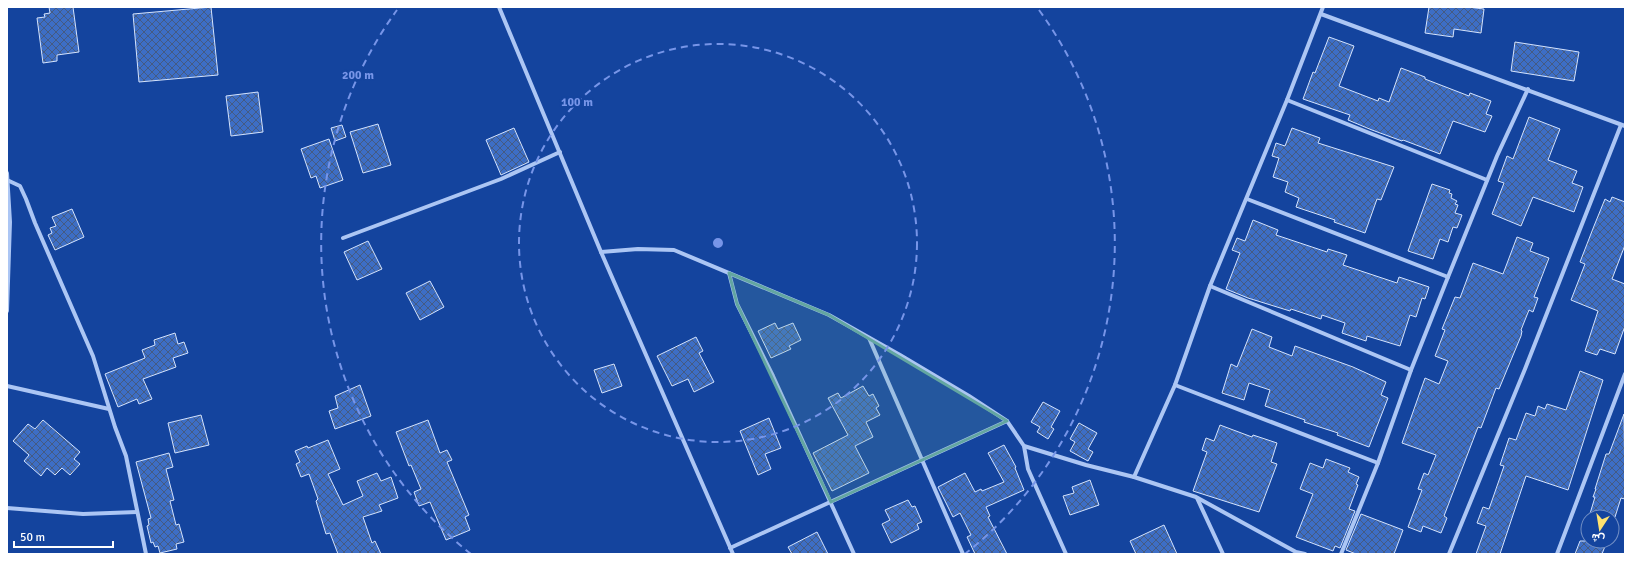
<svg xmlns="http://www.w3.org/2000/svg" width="1632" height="561" font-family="Signika,Vazirmatn,sans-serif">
<defs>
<pattern id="building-cross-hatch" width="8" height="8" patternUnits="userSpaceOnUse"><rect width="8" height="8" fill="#3d6ec5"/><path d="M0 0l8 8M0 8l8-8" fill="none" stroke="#455b82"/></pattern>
</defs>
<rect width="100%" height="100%" fill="#14449e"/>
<g fill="url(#building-cross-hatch)" stroke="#d4e3fd">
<path d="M49,7H73L79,52L57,55V61L43,63L37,18L45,17L44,14L50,13Z"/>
<path d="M211,7L218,75L139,82L133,14Z"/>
<path d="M1429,7H1468L1484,9L1481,33L1454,29L1453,37L1425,33Z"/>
<path d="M1329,37L1354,46L1339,86L1378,101L1379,98L1389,102L1401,68L1425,77V79L1469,96L1470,93L1491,101L1486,114L1492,116L1485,132L1453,121L1440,154L1403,140L1402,141L1372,130L1348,120L1350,115L1303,99L1313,72L1315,73Z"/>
<path d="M1515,42L1579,52L1574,81L1511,71Z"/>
<path d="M258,92L263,132L231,136L226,96Z"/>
<path d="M1529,117L1560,129L1548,160L1577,171L1572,183L1583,187L1574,212L1533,197L1521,226L1492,214L1504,183L1498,181L1507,156L1513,159Z"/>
<path d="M378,124L391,165L363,173L350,132Z"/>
<path d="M342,125L346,137L335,141L331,128Z"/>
<path d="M514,128L529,162L501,175L486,140Z"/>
<path d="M1292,128L1320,138L1318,143L1394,167L1381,200L1377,199L1365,233L1334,222L1335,220L1296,207L1299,198L1285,192L1288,182L1273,177L1279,158L1272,156L1276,143L1285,146Z"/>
<path d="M329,139L343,180L320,188L316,176L311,178L301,149Z"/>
<path d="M1432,184L1450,190L1449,193L1452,194L1451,198L1457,201L1455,204L1458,205L1455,213L1462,215L1457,228L1453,227L1448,242L1440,239L1433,259L1408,251Z"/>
<path d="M1612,197L1625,202V245L1612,279L1625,284V326L1615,354L1600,349L1597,355L1585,351L1598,311L1571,300L1585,264L1580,262L1594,226L1605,199L1610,202Z"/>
<path d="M72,209L84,237L55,250L48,235L52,233L50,228L56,226L52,217Z"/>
<path d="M1253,220L1278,230L1276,235L1327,252L1328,249L1347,255L1343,265L1397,283L1399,277L1429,287L1425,299L1422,298L1416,317L1410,315L1400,346L1367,336L1366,341L1342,333L1345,323L1322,315L1321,319L1291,309L1290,311L1248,298L1226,289L1240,253L1232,250L1237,238L1245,241Z"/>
<path d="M1517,237L1533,243L1530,251L1549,258L1534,297L1538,298L1533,312L1529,310L1521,330L1522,331L1521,336L1499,389L1496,388L1481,428L1478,427L1444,516L1447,518L1441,533L1423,526L1421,532L1408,527L1422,490L1418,489L1424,473L1428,475L1436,455L1402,443L1425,378L1439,384L1448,361L1435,356L1445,330L1442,329L1455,297L1460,298L1473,263L1503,274Z"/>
<path d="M368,241L382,269L357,280L344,252Z"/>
<path d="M430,281L444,307L420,320L406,293Z"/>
<path d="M775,323L778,329L793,323L801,340L789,346L791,349L771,358L758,331Z"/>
<path d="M1252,329L1272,337L1269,347L1292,356L1295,346L1353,367L1386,382L1381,395L1388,398L1369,447L1337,435L1338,433L1304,422L1305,420L1265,406L1270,390L1249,383L1244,400L1222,393L1231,364L1237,367Z"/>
<path d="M175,333L178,344L184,342L188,353L173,358L176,367L143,379L152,399L139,404L137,399L118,407L105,374L145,358L142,350L155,345L154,340Z"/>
<path d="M696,337L703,351L699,353L714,382L694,392L688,379L672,386L657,356Z"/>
<path d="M614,364L622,386L602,393L594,370Z"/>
<path d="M1580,371L1603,380L1568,490L1526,476L1500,554H1476L1486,526L1477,523L1483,507L1489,509L1504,466L1500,465L1509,438L1516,440L1526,413L1535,416L1538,406L1545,409L1547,404L1566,410Z"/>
<path d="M360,385L371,416L335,429L329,411L338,408L335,396Z"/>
<path d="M863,386L869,396L873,394L879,406L876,408L880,415L866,422L873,437L855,446L869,473L832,491L813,453L848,435L828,398L838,393L841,398Z"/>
<path d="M1043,402L1060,411L1051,427L1054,429L1048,439L1037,432L1040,427L1031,422Z"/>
<path d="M1624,414L1625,499L1621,498L1615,517H1589L1595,497H1593L1596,489H1595L1606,454H1609Z"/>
<path d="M201,415L209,445L175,453L168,423Z"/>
<path d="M769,418L781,448L765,454L771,469L758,475L740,431Z"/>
<path d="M43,420L80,452L74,459L80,464L70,475L62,468L55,475L47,468L41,476L24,461L29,455L13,441L28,424L35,429Z"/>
<path d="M428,420L440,453L447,450L452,460L447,462L469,515L465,517L470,530L446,540L430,502L419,506L414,492L421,489L411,465L409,466L396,432Z"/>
<path d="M1079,423L1097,433L1088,449L1093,452L1088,461L1070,451L1075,442L1070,439Z"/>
<path d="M1220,425L1252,437L1253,435L1277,443L1271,462L1277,464L1259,512L1193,491L1207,452L1202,450L1206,438L1214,441Z"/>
<path d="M328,440L340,469L328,474L343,505L363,496L357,481L377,473L381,481L391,477L398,498L379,505L382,511L363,517L372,543L375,541L381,554H338L330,533L326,534L316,501L318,499L309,474L301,477L296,464L300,462L295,451L307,446L308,448Z"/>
<path d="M1004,445L1016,467L1015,468L1024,490L986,507L990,516L988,517L1007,554H975L967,537L971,535L960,513L953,517L938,487L965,473L975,492L981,489L982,491L1004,482L988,453Z"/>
<path d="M169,453L173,467L166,469L174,500L170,501L176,525L179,524L184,542L176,544L177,549L160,553L158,546L155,547L153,542L151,543L147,526L149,525L148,519L151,518L136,462Z"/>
<path d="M1326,459L1350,468L1348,472L1359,477L1356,484L1358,485L1349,509L1355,511L1340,548L1335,546L1333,551L1296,537L1313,494L1300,489L1310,463L1323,468Z"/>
<path d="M1090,480L1099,505L1070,515L1063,496L1074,493L1072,487Z"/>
<path d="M908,500L912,507L915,506L922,522L917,524L919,529L891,543L882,524L890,520L885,510Z"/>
<path d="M1361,514L1403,530L1394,554H1356L1346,550Z"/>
<path d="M1164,525L1177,554H1136L1130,541Z"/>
<path d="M817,532L828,554H792L788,547Z"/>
<path d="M1580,541H1607L1602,554H1575Z"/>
</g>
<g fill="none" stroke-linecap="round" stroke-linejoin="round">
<g stroke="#acc6f4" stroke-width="4">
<path d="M499,7L601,252L733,554"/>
<path d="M1321,14L1625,126"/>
<path d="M1287,100L1487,180"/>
<path d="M7,173L10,222L7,311"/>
<path d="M7,180L20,186L26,199L35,223L93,356L115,427L126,456L146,554"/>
<path d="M1247,199L1448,277"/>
<path d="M343,238L501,179L560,152"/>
<path d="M601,252L638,249L674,250L829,315L900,355L969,396L1007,421L1024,446L1086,465L1134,477L1196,497L1296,552L1305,554"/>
<path d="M729,273L737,304L773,376L854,554"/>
<path d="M1210,286L1411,370"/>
<path d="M869,338L963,554"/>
<path d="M1175,385L1378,463"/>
<path d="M7,386L109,409"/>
<path d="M1024,446L1028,469L1066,554"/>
<path d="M1134,477L1175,385L1210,286L1287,100L1323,7"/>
<path d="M1197,498L1223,554"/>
<path d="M7,508L83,514L137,512"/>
<path d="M730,548L1007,421"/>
<path d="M1341,554L1378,463L1411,370L1448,277L1497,156L1528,89"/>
<path d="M1449,554L1525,369L1621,125"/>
<path d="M1557,554L1625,374"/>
</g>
</g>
<path fill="#63a6a1" fill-opacity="0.2" stroke="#63a6a1" stroke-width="3" stroke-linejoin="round" d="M729,273L829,315L1007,421L831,502L737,304Z"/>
<g fill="none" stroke="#7795e8" stroke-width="2" stroke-dasharray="7 5">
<circle cx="718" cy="243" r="199"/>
<path d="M471 554A397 397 0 0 1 397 10M1039 10A397 397 0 0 1 965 554"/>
</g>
<circle cx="718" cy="243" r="6" fill="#7795e8" stroke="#14449e" stroke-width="2"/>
<g font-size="12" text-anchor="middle" font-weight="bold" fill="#7795e8" stroke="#14449e" stroke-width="4" stroke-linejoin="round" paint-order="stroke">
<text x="358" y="79">200 m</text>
<text x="577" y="106">100 m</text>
</g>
<rect width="1632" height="561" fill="none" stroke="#ffffff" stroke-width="16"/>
<g transform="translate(1600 529) rotate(192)"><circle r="19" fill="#14449e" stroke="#728fc5"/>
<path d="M0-3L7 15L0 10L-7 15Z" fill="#ffe26f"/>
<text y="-6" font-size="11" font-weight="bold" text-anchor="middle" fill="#ffffff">ش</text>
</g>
<path d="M14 541v6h99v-6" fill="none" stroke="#ffffff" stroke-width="2"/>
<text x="20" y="541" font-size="12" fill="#ffffff" stroke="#14449e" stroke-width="3" paint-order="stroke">50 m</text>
</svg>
